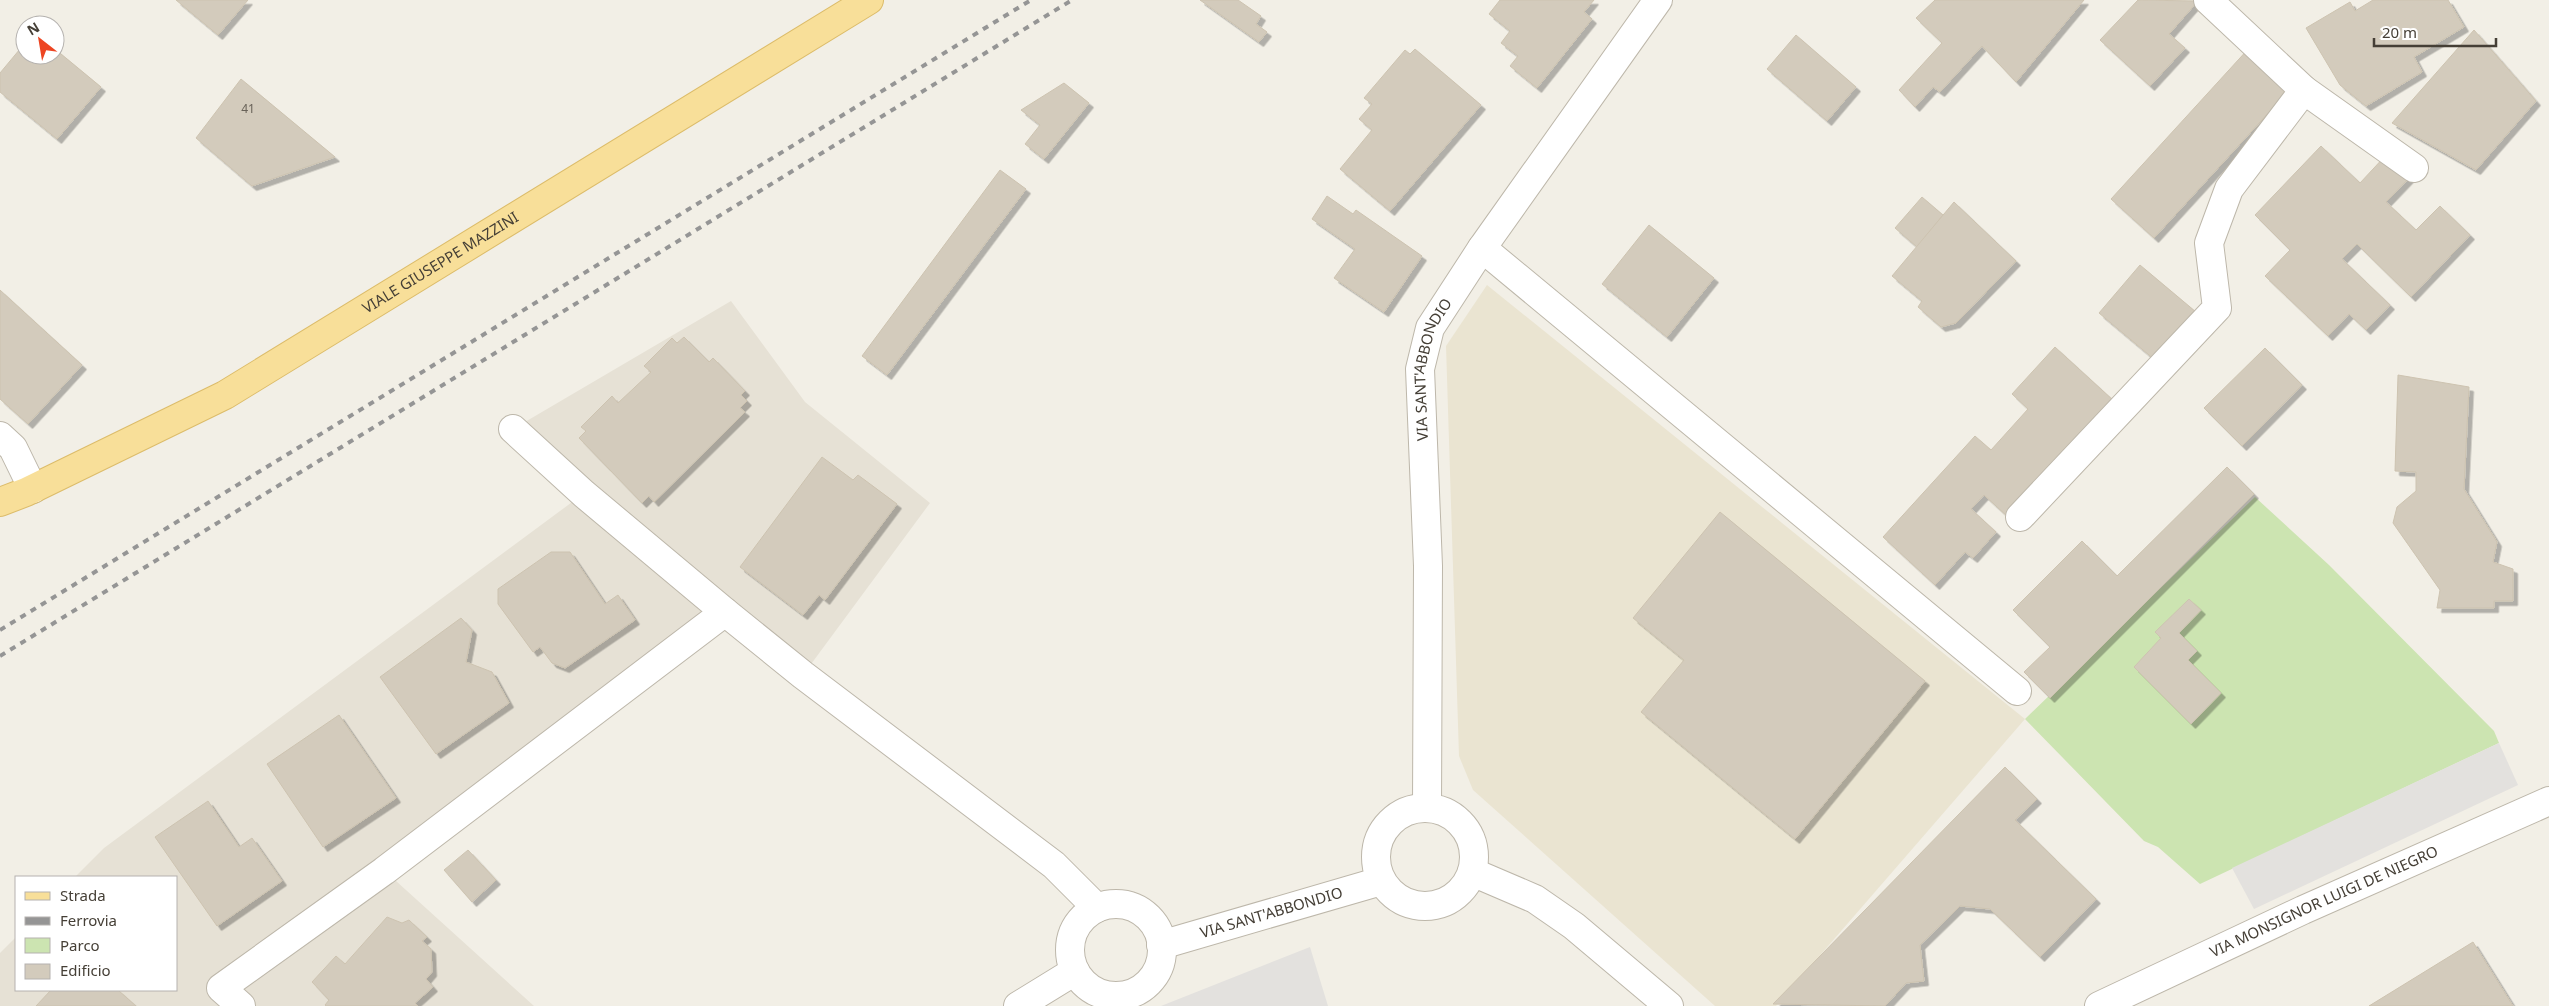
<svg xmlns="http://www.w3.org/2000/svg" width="2549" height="1006" font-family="'Noto Sans',sans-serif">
<defs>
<filter id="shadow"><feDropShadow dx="4.5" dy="4.5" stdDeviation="0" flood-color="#0004"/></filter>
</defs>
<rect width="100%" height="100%" fill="#f2efe6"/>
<path fill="#e6e1d5" d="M731,301L805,402L930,503L803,675L725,613L385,871L534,1006H0V953L16,937V990H176V877H75L104,848L583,494L513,429Z"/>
<path fill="#eae4d1" d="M1487,285L2025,719L1776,1006H1715L1473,790L1459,756L1446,346Z"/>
<path fill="#cce4b1" d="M2255,497L2329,565L2494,731L2499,743L2200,884L2158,847L2144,841L2025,719Z"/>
<g fill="#e3e1de">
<path d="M2499,743L2518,785L2254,909L2232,868Z"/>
<path d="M1310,947L1328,1006H1161Z"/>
</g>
<g fill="#d3cbbc" stroke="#cdc3b0" filter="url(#shadow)">
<path d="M176,0H248L218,35Z"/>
<path d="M1200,0H1238L1261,16L1256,24L1267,32L1259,42Z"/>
<path d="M1500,0H1594L1584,12L1592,19L1537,88L1510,66L1518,56L1501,43L1510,31L1489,14Z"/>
<path d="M1935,0H2084L2016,82L1982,46L1940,92L1933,87L1915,107L1899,90L1942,43L1916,18Z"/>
<path d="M2138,0L2198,1L2169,34L2185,48L2150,86L2100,40Z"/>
<path d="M2373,0H2448L2464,27L2414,57L2422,72L2366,106L2340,85L2306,28L2350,2L2355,11Z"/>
<path d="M2474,30L2536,101L2476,170L2392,123Z"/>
<path d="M1796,35L1856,87L1827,121L1767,69Z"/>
<path d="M25,43V55H55V49L101,87L57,139L0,92V73Z"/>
<path d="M2250,47L2293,86L2154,238L2111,199Z"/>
<path d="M1415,49L1481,105L1390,211L1340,169L1372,130L1359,119L1372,104L1364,98L1405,50L1410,54Z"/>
<path d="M241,79L335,157L252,186L196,138Z"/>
<path d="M1064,83L1089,103L1044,159L1025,144L1040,125L1021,110Z"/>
<path d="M2321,146L2360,183L2387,154L2410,177L2386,202L2416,230L2440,206L2470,235L2411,297L2357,244L2342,259L2390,305L2366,330L2349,314L2328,336L2265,276L2290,250L2255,215Z"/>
<path d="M1000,170L1026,189L887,375L862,356Z"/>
<path d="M1327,196L1353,214L1356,210L1422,256L1384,312L1334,278L1355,249L1312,219Z"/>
<path d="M1922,197L1943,215L1917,247L1895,228Z"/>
<path d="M1954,202L2016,261L1956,323L1941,327L1918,307L1922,301L1892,276Z"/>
<path d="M1649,225L1714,278L1667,337L1602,284Z"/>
<path d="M2140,265L2196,312L2155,360L2099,313Z"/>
<path d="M0,290L82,365L28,424L0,399Z"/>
<path d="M684,337L709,362L713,358L745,391L741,395L747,401L740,408L745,412L654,502L649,496L642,503L579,438L586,431L581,427L612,396L618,403L651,372L644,366L672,338L677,343Z"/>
<path d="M2055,347L2114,401L2008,517L1984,495L1971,509L1996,532L1973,558L1965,552L1935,585L1883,537L1975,436L1991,450L2028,409L2012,394Z"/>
<path d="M2265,348L2302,385L2242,446L2204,408Z"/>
<path d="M2398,375L2469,387L2464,489L2497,542L2493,562L2513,569V601H2494V608H2437L2440,590L2393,523L2397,507L2416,491V472L2395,471Z"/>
<path d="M822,457L853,480L858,475L897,504L825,600L819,595L803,615L740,567Z"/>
<path d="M2227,467L2254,494L2050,698L2024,672L2050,647L2013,610L2082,541L2117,576Z"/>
<path d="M1720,512L1925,681L1795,839L1641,712L1684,660L1633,618Z"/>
<path d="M551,552H570L605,604L618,595L635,620L565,668L552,663L540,647L533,652L498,604V589Z"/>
<path d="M2189,599L2201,610L2179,633L2197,651L2188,660L2221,693L2191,724L2134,667L2161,638L2155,632Z"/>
<path d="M461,618L472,630L466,662L492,672L509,703L436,754L380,677Z"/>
<path d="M339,715L396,798L323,847L267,764Z"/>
<path d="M2005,767L2037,799L2015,820L2096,899L2040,957L1990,909L1960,906L1920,945L1924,981L1906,983L1885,1006L1773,1004Z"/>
<path d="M208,801L239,847L252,838L282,881L217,926L155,837Z"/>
<path d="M468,850L496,880L472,902L444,870Z"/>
<path d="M387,917L402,923L409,920L427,937L422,941L431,949L432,972L426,979L433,987L415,1003L418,1006H326L325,1005L329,1000L312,982L336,956L345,964Z"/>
<path d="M2473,942L2513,1006H2369Z"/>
<path d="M51,990H118L136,1006H36Z"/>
</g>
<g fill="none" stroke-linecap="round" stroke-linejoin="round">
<g stroke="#bdb7aa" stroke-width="30">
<g id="minor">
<path d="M2304,90L2414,168"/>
<path d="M1482,248L2017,691"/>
<path d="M513,429L584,494L725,612L803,675L1054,865L1097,908"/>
<path d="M0,436L13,448L33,489"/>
<path d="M2020,517L2217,308L2209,243L2229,189L2304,90L2208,0"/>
<path id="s1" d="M1427,807L1428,566L1420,369L1430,328L1482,248L1658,0"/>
<circle cx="1425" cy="857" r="49"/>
<path d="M1472,872L1535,899L1574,926L1669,1006"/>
<circle cx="1116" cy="950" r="46"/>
<path id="s2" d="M1161,945L1381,881"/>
<path d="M241,1006L221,988L384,871L725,612"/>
<path d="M1018,1006L1075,971"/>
<path id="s3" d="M2099,1006L2303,910L2549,801"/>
</g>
</g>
<g stroke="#dcbc6a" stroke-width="30">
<g id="primary">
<path id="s4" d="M0,502L26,492L225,395L869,0"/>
</g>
</g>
<use href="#minor" stroke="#fff" stroke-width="28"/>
<use href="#primary" stroke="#f8df99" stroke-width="28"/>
<g stroke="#959595" stroke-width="4" stroke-dasharray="6 6" stroke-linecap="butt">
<path d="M0,630L1031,0"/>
<path d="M0,656L1072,0"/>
</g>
</g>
<g text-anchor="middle" stroke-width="5" stroke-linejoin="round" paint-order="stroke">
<g font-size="12" fill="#686258">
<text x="248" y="113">41</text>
</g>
<g font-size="15" fill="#453f36" stroke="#fff">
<text dy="5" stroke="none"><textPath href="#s4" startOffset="502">VIALE GIUSEPPE MAZZINI</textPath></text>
<text dy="5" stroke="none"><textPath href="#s1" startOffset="440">VIA SANT'ABBONDIO</textPath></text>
<text dy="5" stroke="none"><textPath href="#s3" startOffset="248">VIA MONSIGNOR LUIGI DE NIEGRO</textPath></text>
<text dy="5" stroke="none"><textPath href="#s2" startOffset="115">VIA SANT'ABBONDIO</textPath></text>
</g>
</g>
<rect x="15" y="876" width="162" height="115" fill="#ffffff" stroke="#b5b2af"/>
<rect x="25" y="892" width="25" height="8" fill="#f8df99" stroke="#b5b2af"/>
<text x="60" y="901" font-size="15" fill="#453f36">Strada</text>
<rect x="25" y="917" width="25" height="8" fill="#959595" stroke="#b5b2af"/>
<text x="60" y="926" font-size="15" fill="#453f36">Ferrovia</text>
<rect x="25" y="938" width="25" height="15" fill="#cce4b1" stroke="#b5b2af"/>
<text x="60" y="951" font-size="15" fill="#453f36">Parco</text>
<rect x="25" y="964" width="25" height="15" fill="#d3cbbc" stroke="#b5b2af"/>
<text x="60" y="976" font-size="15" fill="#453f36">Edificio</text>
<g transform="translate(40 40) rotate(329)"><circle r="24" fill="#ffffff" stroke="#b5b2af"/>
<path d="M0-4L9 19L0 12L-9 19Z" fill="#ed4522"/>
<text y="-8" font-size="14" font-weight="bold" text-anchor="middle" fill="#453f36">N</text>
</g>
<path d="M2374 38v8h122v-8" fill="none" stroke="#453f36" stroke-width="2.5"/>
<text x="2382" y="38" font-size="15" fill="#453f36" stroke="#ffffff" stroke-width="4" paint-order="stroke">20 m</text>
</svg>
